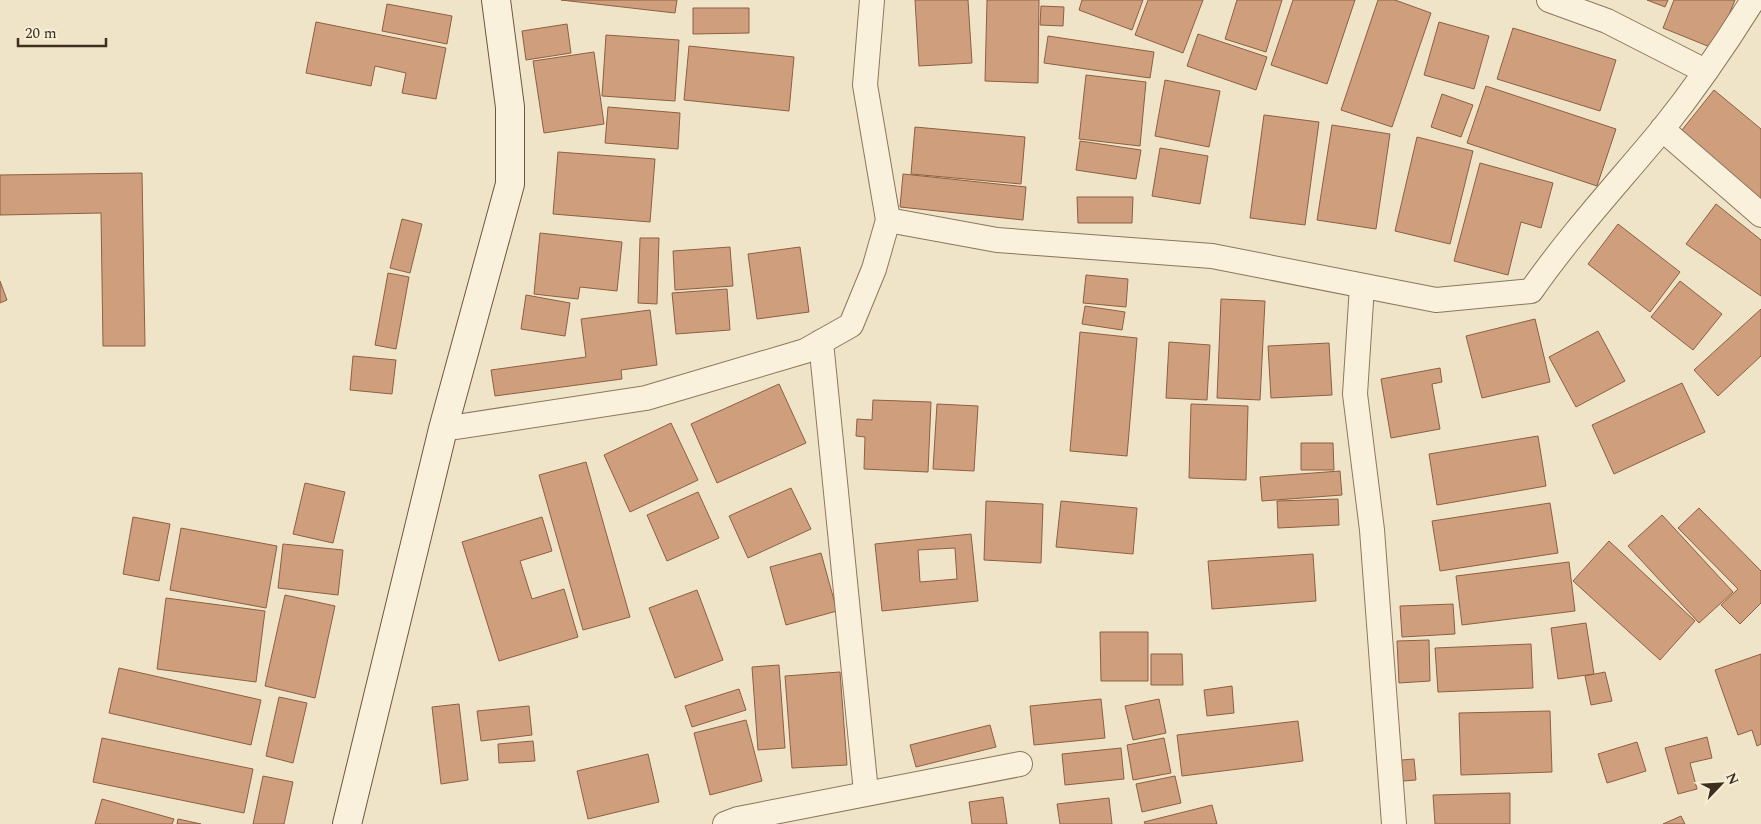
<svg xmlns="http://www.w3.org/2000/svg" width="1761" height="824" font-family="Spectral,serif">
<rect width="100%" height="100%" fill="#f0e4c8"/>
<g fill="#cf9f7d" stroke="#8d5f41" fill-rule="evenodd">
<path d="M561,0H677L675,13Z"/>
<path d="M915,0H968L972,63L919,66Z"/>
<path d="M987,0H1039L1038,83L985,81Z"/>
<path d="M1082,0H1143L1132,30L1079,10Z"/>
<path d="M1148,0H1203L1183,53L1135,35Z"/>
<path d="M1237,0H1282L1266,52L1225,39Z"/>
<path d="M1293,0H1355L1327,84L1271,65Z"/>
<path d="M1378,0H1395L1431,13L1392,127L1341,110Z"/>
<path d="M1647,0H1668L1665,7Z"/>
<path d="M1674,0H1735L1715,49L1663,28Z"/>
<path d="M387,4L452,16L447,44L382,31Z"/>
<path d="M1041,6L1064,7L1063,26L1040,25Z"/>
<path d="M693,8H749V33L693,34Z"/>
<path d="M316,22L446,48L436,99L402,93L406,73L375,66L371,86L306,73Z"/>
<path d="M1439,22L1489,36L1474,89L1424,75Z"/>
<path d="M567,24L571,53L526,60L522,31Z"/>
<path d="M1513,28L1616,60L1600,111L1497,79Z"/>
<path d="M1198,34L1267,57L1256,90L1187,66Z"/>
<path d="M606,35L679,40L675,101L602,96Z"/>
<path d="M1048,36L1154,52L1150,78L1044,63Z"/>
<path d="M689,46L794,57L789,111L684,100Z"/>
<path d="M594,52L604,124L544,133L533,61Z"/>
<path d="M1086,75L1146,82L1140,146L1079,139Z"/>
<path d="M1165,80L1220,91L1209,147L1155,136Z"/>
<path d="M1486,86L1616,129L1597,186L1467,143Z"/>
<path d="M1714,90L1761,129V211L1674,140Z"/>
<path d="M1442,94L1473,105L1461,137L1431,127Z"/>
<path d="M608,107L680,113L678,149L605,143Z"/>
<path d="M1264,115L1319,122L1305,225L1250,218Z"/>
<path d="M1332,125L1390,134L1376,229L1317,220Z"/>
<path d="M915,127L1025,137L1021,184L911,174Z"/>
<path d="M1417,137L1473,151L1450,244L1395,231Z"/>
<path d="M1080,141L1141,150L1136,179L1076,170Z"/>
<path d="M1160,148L1208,156L1200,204L1152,196Z"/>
<path d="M558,152L655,159L650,222L553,214Z"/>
<path d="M1480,163L1553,183L1541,228L1521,222L1508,275L1454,261Z"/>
<path d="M142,173L145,346H103L101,213L0,215V175Z"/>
<path d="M903,174L1026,187L1023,220L900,207Z"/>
<path d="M1077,197H1133L1132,223H1078Z"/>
<path d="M1716,204L1761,240V296L1686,244Z"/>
<path d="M402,219L422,224L410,273L390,268Z"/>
<path d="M1618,224L1680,272L1650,312L1588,264Z"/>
<path d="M540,233L622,242L617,291L580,287L578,299L534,294Z"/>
<path d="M640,238H659L657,304L638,303Z"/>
<path d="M730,247L733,286L675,290L673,251Z"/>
<path d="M800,247L809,312L757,319L748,254Z"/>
<path d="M388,273L409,277L396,349L375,345Z"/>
<path d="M1086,275L1128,279L1126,307L1083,303Z"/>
<path d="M0,281L7,300L0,303Z"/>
<path d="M1680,281L1722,314L1693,350L1651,317Z"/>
<path d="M727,289L730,330L676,334L672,293Z"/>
<path d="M526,295L570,303L565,336L521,329Z"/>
<path d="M1221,299L1265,301L1260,400L1217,398Z"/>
<path d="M1085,306L1125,312L1122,330L1082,324Z"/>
<path d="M1761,309V356L1718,396L1694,370Z"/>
<path d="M650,310L657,365L621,370L622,379L495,396L491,370L586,357L581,319Z"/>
<path d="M1535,319L1550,382L1482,398L1466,336Z"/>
<path d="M1598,331L1625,381L1576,407L1549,357Z"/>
<path d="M1080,332L1137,338L1127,456L1070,451Z"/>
<path d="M1169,342L1210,345L1207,400L1166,398Z"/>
<path d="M1329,343L1332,395L1271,398L1268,346Z"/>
<path d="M353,356L396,360L392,394L350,390Z"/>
<path d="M1440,368L1442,382L1432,384L1440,429L1391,438L1381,379Z"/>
<path d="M1682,383L1705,432L1614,474L1592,425Z"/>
<path d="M779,384L806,443L717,483L691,424Z"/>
<path d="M873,400L931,402L928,472L864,469L865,437L856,436L857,419L872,420Z"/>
<path d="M937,404L978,406L974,471L933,469Z"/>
<path d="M1191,404L1248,406L1246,480L1189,478Z"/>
<path d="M671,423L698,480L630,512L604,455Z"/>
<path d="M1538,436L1546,486L1437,505L1429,454Z"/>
<path d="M1301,443H1333L1334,470H1301Z"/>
<path d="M586,462L630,617L583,630L539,475Z"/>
<path d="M1340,471L1342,495L1262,501L1260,477Z"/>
<path d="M305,483L345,492L333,543L293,534Z"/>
<path d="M791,488L811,529L748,558L729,516Z"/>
<path d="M698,492L719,538L667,561L647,515Z"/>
<path d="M1338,499L1339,525L1278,528L1277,501Z"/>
<path d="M986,501L1043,504L1041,563L984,560Z"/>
<path d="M1061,501L1137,508L1133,554L1056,547Z"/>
<path d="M1550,503L1558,553L1440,571L1432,521Z"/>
<path d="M1699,508L1761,571V603L1740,624L1721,605L1738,589L1678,528Z"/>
<path d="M1662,515L1733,592L1699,623L1628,546Z"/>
<path d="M133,517L170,524L159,581L123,574Z"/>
<path d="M542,517L552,551L520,561L532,599L564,589L578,637L499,661L462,542Z"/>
<path d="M181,528L277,546L266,608L170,590Z"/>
<path d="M971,534L978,601L882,611L875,544ZM955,548L957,579L920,582L918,550Z"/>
<path d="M1609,541L1695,621L1660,660L1573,581Z"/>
<path d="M283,544L343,550L338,595L278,588Z"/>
<path d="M821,553L837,611L786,625L770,567Z"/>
<path d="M1313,554L1316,601L1212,609L1208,561Z"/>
<path d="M1569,562L1575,611L1462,625L1456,576Z"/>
<path d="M697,590L723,660L675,678L649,608Z"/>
<path d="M285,595L335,606L315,698L265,686Z"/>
<path d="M166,598L265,611L256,682L157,669Z"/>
<path d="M1453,604L1455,634L1402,637L1400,606Z"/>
<path d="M1586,623L1594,674L1558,679L1551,628Z"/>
<path d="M1100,632H1148V681H1101Z"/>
<path d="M1429,640L1430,681L1399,683L1397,641Z"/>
<path d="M1531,644L1533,688L1438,692L1435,648Z"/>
<path d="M1151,654H1182L1183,685H1151Z"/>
<path d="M1761,654V744L1757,746L1752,730L1738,735L1715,670Z"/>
<path d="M779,665L785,748L758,750L752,667Z"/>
<path d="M119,668L261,700L251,745L109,713Z"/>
<path d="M840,672L847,765L792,768L785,676Z"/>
<path d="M1605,672L1612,701L1591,705L1585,676Z"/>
<path d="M1232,686L1234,713L1207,716L1204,690Z"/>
<path d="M739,689L746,710L692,727L685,706Z"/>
<path d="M279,697L307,703L293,763L266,756Z"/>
<path d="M1101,699L1105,738L1034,745L1030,706Z"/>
<path d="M1159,699L1166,733L1133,740L1125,706Z"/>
<path d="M459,704L468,780L441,784L432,707Z"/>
<path d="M529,706L532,735L481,741L477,711Z"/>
<path d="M1550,711L1552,772L1461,775L1459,713Z"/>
<path d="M746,720L762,781L710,795L694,733Z"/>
<path d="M1298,721L1303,761L1182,776L1177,735Z"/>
<path d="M990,725L996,747L916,767L910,745Z"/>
<path d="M1707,737L1712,758L1690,763L1697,789L1678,794L1665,748Z"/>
<path d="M102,738L253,769L244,813L93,782Z"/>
<path d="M1164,738L1171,773L1133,780L1127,745Z"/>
<path d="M533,741L535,761L499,763L498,744Z"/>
<path d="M1637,742L1646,771L1607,783L1598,754Z"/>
<path d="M1121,748L1124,779L1065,785L1062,754Z"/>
<path d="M648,754L659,802L588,819L577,771Z"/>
<path d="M1414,759L1416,780L1392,782L1390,761Z"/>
<path d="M263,776L293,782L284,824H253Z"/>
<path d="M1175,776L1181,803L1142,812L1136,784Z"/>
<path d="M1510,793V824H1435L1433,795Z"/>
<path d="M1003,797L1007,824H972L969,802Z"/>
<path d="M1109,798L1112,824H1060L1057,804Z"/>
<path d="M102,799L174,819L172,824H95Z"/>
<path d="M1212,805L1217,824H1145L1144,822Z"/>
<path d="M1681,816L1685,824H1663Z"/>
<path d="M178,819L201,824H177Z"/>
</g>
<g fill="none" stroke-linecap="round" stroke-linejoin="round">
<g stroke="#8d765c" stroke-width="26">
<g id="street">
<path d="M1549,0L1607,21L1705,71"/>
<path d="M1662,129L1761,215"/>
<path d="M888,220L997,240L1212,256L1436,300L1531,291C1570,235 1617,184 1661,131C1694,90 1725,45 1753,0"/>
<path d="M1362,286L1355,394L1372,530L1394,824"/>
<path d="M821,342L866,792"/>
<path d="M443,429L646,398L805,351L851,325L874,269L888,220L865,85L872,0"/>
<path d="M725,824L738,819L1020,764"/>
</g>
</g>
<g stroke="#6f573f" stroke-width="30">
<path id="secondary" d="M347,824L443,429L510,184V107L496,0"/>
</g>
<use href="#street" stroke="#faf1dc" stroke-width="24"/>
<use href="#secondary" stroke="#faf1dc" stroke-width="28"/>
</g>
<g transform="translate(1721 784) rotate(65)" stroke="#f7eed8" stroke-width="4" paint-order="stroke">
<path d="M0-4L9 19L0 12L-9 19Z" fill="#3d2e20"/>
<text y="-8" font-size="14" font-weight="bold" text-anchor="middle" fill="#3d2e20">N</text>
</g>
<path d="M18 38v8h88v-8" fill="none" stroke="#3d2e20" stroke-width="2.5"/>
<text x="25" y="38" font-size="15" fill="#3d2e20" stroke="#f7eed8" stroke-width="4" paint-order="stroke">20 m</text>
</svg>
